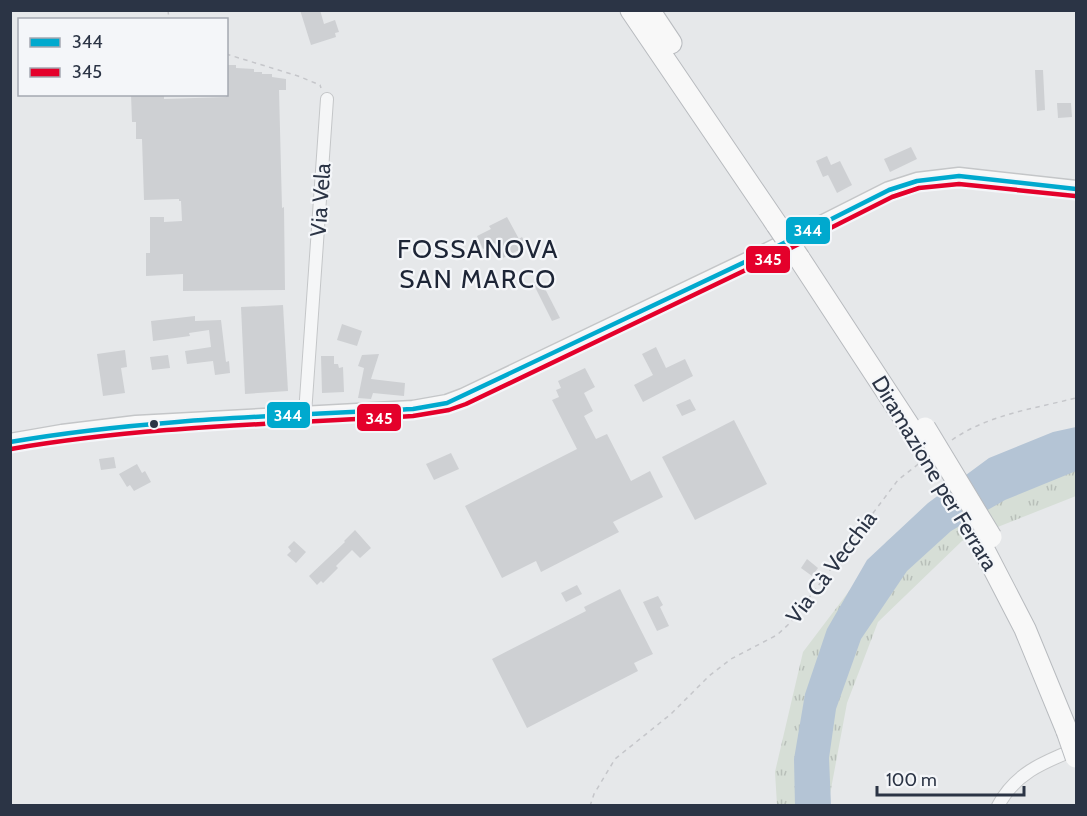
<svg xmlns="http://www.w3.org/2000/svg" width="1087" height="816" font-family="Cabin,sans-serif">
<defs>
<pattern id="grass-tufts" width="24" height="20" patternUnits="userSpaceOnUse" patternTransform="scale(1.5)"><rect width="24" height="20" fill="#d6ded6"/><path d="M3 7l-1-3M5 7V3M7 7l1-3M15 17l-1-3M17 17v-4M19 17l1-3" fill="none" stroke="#b8bfb9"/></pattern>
</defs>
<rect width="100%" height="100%" fill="#e6e8ea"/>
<path fill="url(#grass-tufts)" d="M1076,431V496L962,541L878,622L847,703L828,805H777L775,772L803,652L887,541L966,480Z"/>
<path fill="#b4c4d5" d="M1076,427V471L1005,500L951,531L907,571L861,639L836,709L829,758L831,805L795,806L794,759L805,694L827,629L867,560L928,503L989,458L1053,432Z"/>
<g fill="#ced0d3">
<path d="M300,10H320L324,24L335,20L339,32L335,33L336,37L311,45Z"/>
<path d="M226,65H236V68L254,69V72H262V74H272V77L286,79V90H279L282,208L284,207L285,290L183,291V274L146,276V253H150V217H164V222L182,221L181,201H179V199L144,200L142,139H136V122H132L131,94H164V99L226,97Z"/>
<path d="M1035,70H1043L1045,110L1037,111Z"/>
<path d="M1057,103H1071L1072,117L1058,118Z"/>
<path d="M911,147L917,159L890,172L884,159Z"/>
<path d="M827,156L831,165L840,161L852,185L837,193L828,175L823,177L816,161Z"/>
<path d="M507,217L519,239L522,237L527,246L503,258L495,243L483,249L477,236L491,229L489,226Z"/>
<path d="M540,279L560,318L552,321L533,283Z"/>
<path d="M283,305L288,391L245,394L241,307Z"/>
<path d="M195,316V321L221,320L226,362L229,361L230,373L215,375L213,361L187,364L185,351L211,347L209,330L189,333L190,336L153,341L151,321Z"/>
<path d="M342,324L362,331L357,346L337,340Z"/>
<path d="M656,347L666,368L685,359L693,376L643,402L634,385L653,375L642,354Z"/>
<path d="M125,350L127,367L121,368L125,393L103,396L97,354Z"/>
<path d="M379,354L371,379L405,383L404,396L373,393L371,399L358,398L364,368L358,366L362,355Z"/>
<path d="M168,355L170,368L152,370L150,357Z"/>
<path d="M321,356H334V364H338L339,368L343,367L344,392L322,393Z"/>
<path d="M585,368L595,387L584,393L593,411L584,416L596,439L607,434L631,481L650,471L663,497L613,522L619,532L541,572L536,561L502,578L465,506L577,449L552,400L559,397L556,390L561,388L558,381Z"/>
<path d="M690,399L696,410L682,416L676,405Z"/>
<path d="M734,420L767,484L695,520L662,457Z"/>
<path d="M451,453L459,469L434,480L426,464Z"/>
<path d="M114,457L116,468L101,470L99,459Z"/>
<path d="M137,464L142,473L145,471L151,482L134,491L130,485L127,487L119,474Z"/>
<path d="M355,530L371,548L360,558L352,550L336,566L338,568L323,583L321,581L317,585L309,576L345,542L344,541Z"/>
<path d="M294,541L306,552L296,563L287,555L291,551L288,547Z"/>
<path d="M807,559L818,568L812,576L801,568Z"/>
<path d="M577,585L582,594L566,602L561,593Z"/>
<path d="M620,589L653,654L634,663L638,671L527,728L492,659L586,611L584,607Z"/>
<path d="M658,596L663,605L660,607L669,626L657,631L643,602Z"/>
</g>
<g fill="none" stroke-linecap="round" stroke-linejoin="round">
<g stroke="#c4c6c8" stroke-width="14">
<g id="minor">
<path d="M305,414L327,99"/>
<path d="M998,806C1015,773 1044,762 1076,749"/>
</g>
</g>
<g stroke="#c4c6c8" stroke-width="19">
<path id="secondary" d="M10,442L62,433L136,424L413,409L447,403L463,397L768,251L889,190L917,181L959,176L1076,189"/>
</g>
<g stroke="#b8bbbf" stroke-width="23">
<g id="motorway">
<path d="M631,10L777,225"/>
<path d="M649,10L671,43"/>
<path d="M799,258L915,435"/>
<path d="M980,542L1025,629L1067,731"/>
</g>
</g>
<g stroke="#c5c6ca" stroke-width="1.5" stroke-dasharray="4.5 4.5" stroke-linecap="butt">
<path d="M168,10L169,20"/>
<path d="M226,54L298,76L320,85L321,88"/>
<path d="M952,440C987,415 1036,408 1076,398"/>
<path d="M590,806L594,794L615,759L671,714L709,676L731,659L777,635L790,623L898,480L926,458"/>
</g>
<use href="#minor" stroke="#f5f6f7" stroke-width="12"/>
<use href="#secondary" stroke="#f8f8f8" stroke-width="16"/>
<use href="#motorway" stroke="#f8f8f8" stroke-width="21"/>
<g stroke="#b8bbbf" stroke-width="23" stroke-linecap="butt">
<g id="motorway-bridge">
<path d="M777,225L799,258"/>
<path d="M925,428L991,537"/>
<path d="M1067,731L1076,757"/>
</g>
</g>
<use href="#motorway-bridge" stroke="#f8f8f8" stroke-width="21"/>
<g stroke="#f4f6f9" stroke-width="9">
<path id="bus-1" d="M10,442C143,419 278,416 413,409L447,403L768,251L889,190L917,181L959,176L1076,189"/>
</g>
<g stroke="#f4f6f9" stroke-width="9">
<path id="bus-2" d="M11,449C144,426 279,424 413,416L449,410L466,404L771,258L892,197L919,188L959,184L1075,196"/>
</g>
<use href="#bus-1" stroke="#00a9ce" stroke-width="4.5"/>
<use href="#bus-2" stroke="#e4002b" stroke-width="4.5"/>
</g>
<circle fill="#2b3445" stroke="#f4f6f9" stroke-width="2" cx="154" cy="424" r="5"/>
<g text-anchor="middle" stroke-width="4.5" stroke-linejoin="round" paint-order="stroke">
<g font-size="22" fill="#2b3445" stroke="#f4f6f9">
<text transform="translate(320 200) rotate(-86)" y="8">Via Vela</text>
<text transform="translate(935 473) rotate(59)" y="8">Diramazione per Ferrara</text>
<text transform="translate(831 567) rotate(-53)" y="8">Via Cà Vecchia</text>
</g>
<g font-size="26" letter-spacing="1.5" fill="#1d2536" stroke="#f4f6f9">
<text x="478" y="258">FOSSANOVA<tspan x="478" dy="30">SAN MARCO</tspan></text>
</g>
</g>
<g stroke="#f4f6f9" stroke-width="2">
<rect x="785" y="216" width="46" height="29" rx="6" fill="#00a9ce"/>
<rect x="745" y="245" width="46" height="29" rx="6" fill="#e4002b"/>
<rect x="266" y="401" width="45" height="28" rx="6" fill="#00a9ce"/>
<rect x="356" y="403" width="46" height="29" rx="6" fill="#e4002b"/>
</g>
<g font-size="16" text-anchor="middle" font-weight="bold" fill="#fff">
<text x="808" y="236">344</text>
<text x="768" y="265">345</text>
<text x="288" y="421">344</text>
<text x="379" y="424">345</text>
</g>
<rect width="1087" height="816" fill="none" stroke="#2b3445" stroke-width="24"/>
<rect x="18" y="18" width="210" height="78" fill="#f4f6f9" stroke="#a4a8b1" stroke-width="1.5"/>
<rect x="30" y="38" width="30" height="9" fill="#00a9ce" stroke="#a4a8b1" stroke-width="1.5"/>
<text x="72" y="48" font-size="18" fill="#2b3445">344</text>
<rect x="30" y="68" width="30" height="9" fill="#e4002b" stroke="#a4a8b1" stroke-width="1.5"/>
<text x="72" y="78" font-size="18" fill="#2b3445">345</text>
<path d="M877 786v9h147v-9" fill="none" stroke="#2b3445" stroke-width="3"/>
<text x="886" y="786" font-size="18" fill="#2b3445" stroke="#f4f6f9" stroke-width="4.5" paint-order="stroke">100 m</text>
</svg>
